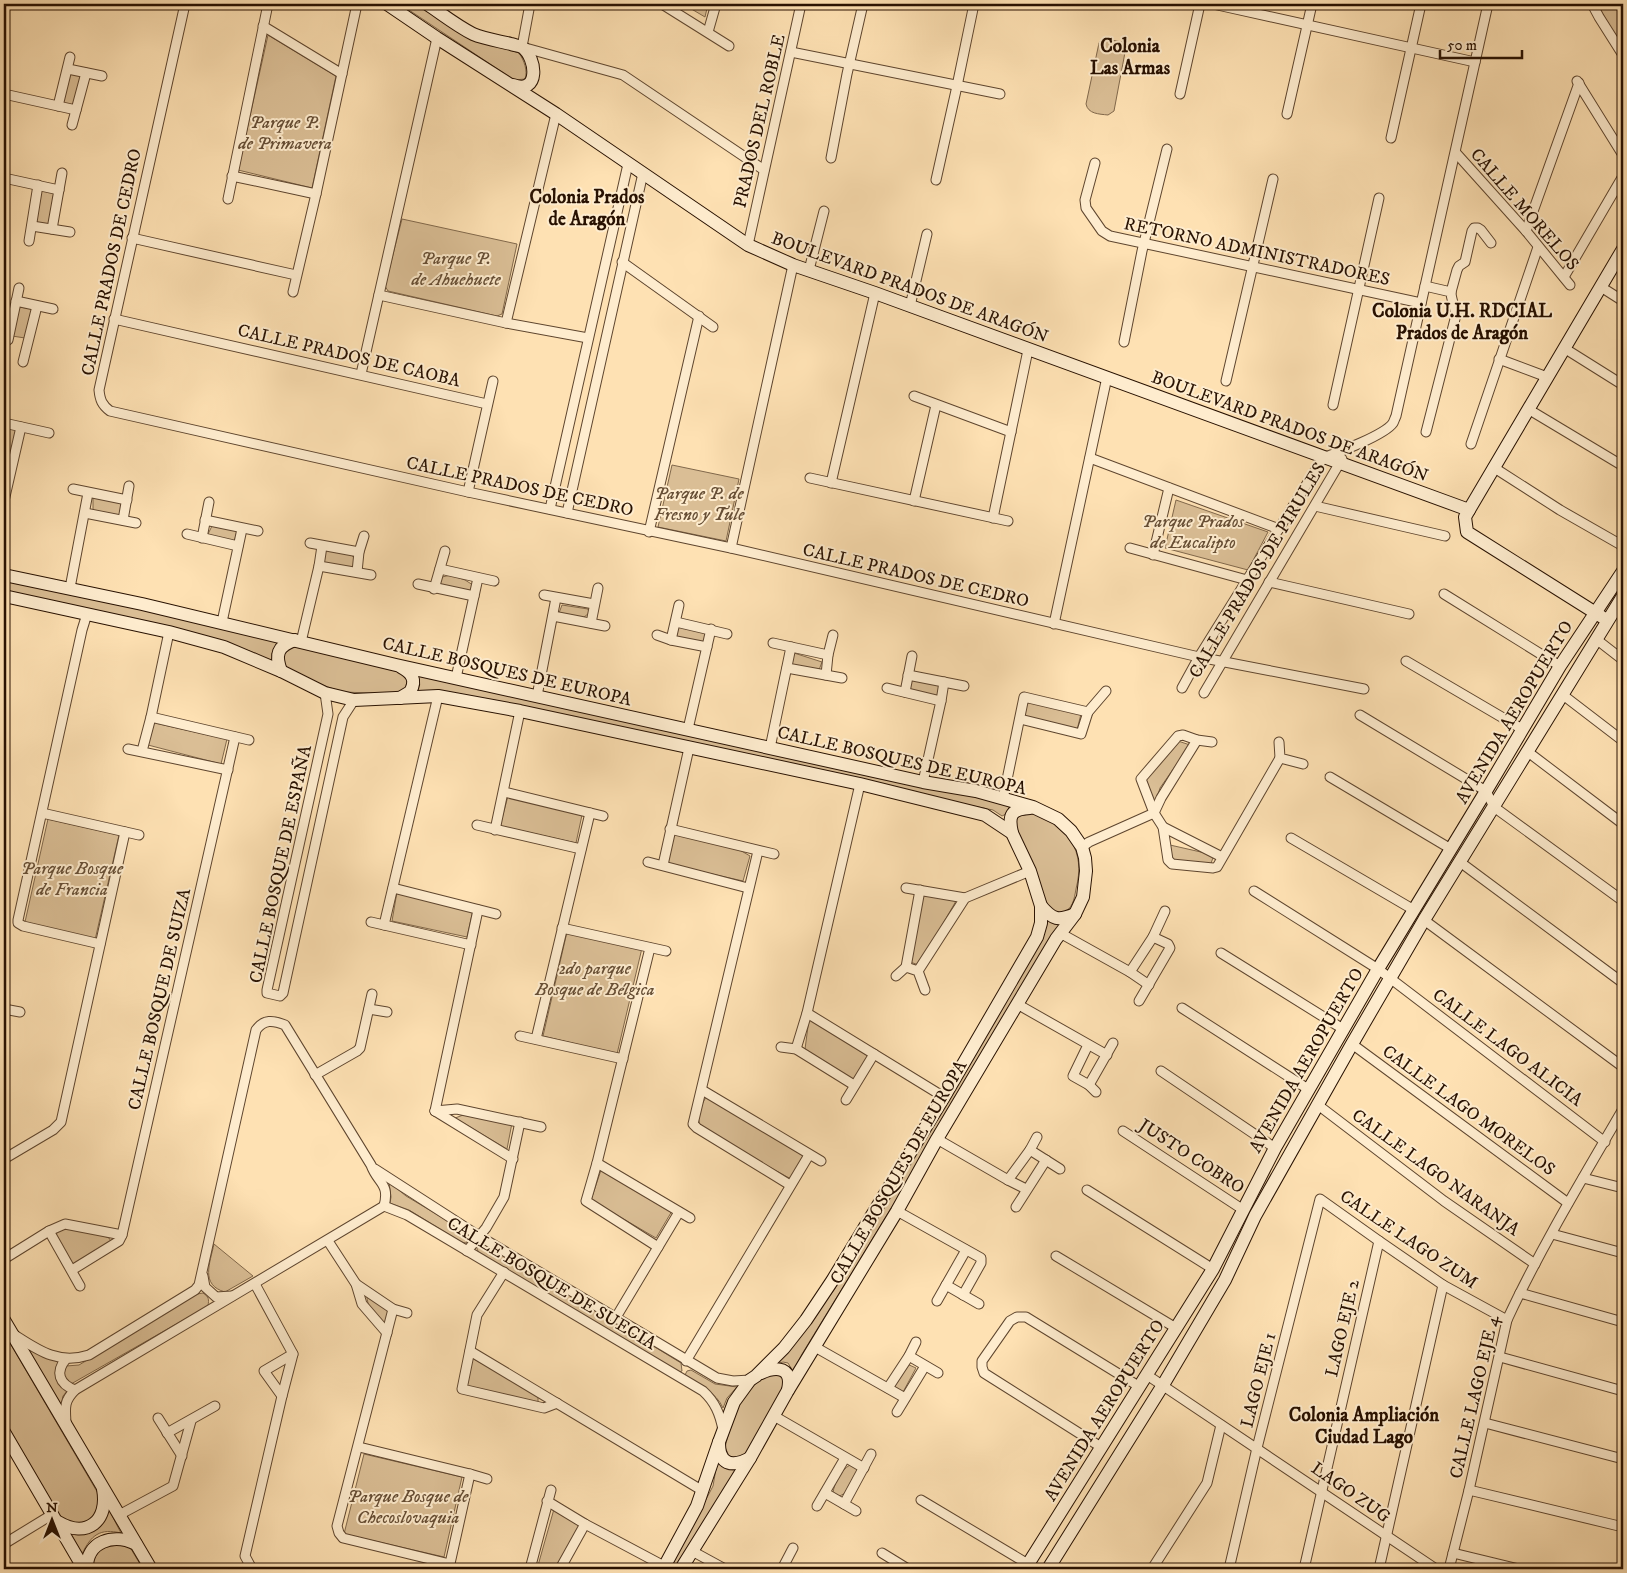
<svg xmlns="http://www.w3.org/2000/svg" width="1627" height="1573" font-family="'IM FELL DW Pica',serif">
<rect width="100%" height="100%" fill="#fee1b3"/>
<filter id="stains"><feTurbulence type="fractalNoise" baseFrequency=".004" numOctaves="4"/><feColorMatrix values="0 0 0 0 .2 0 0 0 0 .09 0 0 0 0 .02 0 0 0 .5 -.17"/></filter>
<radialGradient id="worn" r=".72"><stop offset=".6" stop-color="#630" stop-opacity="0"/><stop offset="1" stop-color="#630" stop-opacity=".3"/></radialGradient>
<g fill="#dabe95" stroke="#81684b">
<path d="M400,4H420L471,37L519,53C524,60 528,71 525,79L514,80Z"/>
<path d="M683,4H708L705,17Z"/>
<path d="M1598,4H1613L1623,10V51L1616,40Z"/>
<path d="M268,35L336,76L312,188L238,170Z"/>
<path d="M1105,39L1122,42L1126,47L1114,111L1108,115C1099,114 1088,114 1086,104L1099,43L1101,40Z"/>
<path d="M70,71L82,74L74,106L62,103Z"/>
<path d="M40,189L54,192L49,225L35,223Z"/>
<path d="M402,219L517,244L502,314L497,316L388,291L385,286Z"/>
<path d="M19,307L33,309L25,338L12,336Z"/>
<path d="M4,426L18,429L6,471L4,467Z"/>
<path d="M672,465L739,479L726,541L658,527Z"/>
<path d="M93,496L122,501L121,517L93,511Z"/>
<path d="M1176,500L1268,532L1248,570L1165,548Z"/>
<path d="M212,526L237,531L234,543L207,536Z"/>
<path d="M326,549L347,552L355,558L353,568L324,563Z"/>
<path d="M451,575L465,580L473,585V589L468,593L440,584L442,577Z"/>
<path d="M4,578L284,639L272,653V662L255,653L221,641L4,593Z"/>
<path d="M562,605L588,609L589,613L583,618L559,613Z"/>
<path d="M677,626L705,632L704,643L675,638Z"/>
<path d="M294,647L312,650L407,674V689L399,694L343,692L325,686L286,668L281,660L285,653Z"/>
<path d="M794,653L822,662L819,670L792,665Z"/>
<path d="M418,671L1004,802L1009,807L1008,813L1002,816L993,810L417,693Z"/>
<path d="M912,678L940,684L938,697L909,690Z"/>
<path d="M1027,700L1081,714L1077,730L1024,717Z"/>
<path d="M154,723L227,739L221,764L148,745Z"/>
<path d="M1178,741L1190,745L1160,788L1155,804L1146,779Z"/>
<path d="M508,796L582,815L576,843L500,826Z"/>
<path d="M1034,813C1068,828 1086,850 1076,889C1074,900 1073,908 1062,914L1050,910L1015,831V822L1019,816Z"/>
<path d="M48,819L119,835L95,940L25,922Z"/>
<path d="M675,833L733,846L750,856L743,881L672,865L667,861L670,846Z"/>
<path d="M1170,845L1214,855L1210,866L1173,863Z"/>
<path d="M397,892L473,910L467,937L392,921Z"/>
<path d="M922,895L956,901L919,965L910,962Z"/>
<path d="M1044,917L1066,922L802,1354L791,1375V1368L788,1363L783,1362L776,1364L786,1355L834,1290L924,1133Z"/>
<path d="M567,932L642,948L617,1054L543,1036Z"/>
<path d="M809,1019L868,1056L854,1080L805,1049Z"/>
<path d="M706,1097L805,1157L791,1179L701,1129C696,1114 699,1110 706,1097Z"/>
<path d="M466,1114L512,1123L507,1149L455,1118Z"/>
<path d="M601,1170L672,1211L656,1238L591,1200Z"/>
<path d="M389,1182L406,1196L468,1233L470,1237L466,1243L461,1242L409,1210L390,1203L391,1197Z"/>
<path d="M66,1227L104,1236L109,1238L112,1243L75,1265L72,1264L56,1236L57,1232Z"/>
<path d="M481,1243H485L681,1363L682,1371L679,1372H675L479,1253L477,1249V1246Z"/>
<path d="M214,1244L253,1276L225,1292C200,1285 210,1263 214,1244Z"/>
<path d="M203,1293C209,1297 209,1299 208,1306L71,1384L67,1382L63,1373L66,1366L79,1365L197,1294Z"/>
<path d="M367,1295L391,1309L384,1325C376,1318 366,1306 367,1295Z"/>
<path d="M4,1333L99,1495L100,1501L93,1521L69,1525L60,1516L4,1420Z"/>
<path d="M18,1339L58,1361C55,1372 55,1385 68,1390L63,1396L61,1405Z"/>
<path d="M472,1358L538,1395V1402L534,1404L469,1388L466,1385Z"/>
<path d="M907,1364L916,1368L903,1392L894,1386Z"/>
<path d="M691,1370L715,1384L737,1387L727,1398L723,1408C716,1392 701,1387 686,1378L685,1375L687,1371Z"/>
<path d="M765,1374H781L786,1385L746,1453L741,1457L733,1458L729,1456L725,1447L733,1417L744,1396Z"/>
<path d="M364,1454L462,1477L444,1557L344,1534Z"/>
<path d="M717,1463L729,1470H737L677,1569H668L684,1542L713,1486Z"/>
<path d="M850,1465L858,1468L857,1474L847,1492L838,1497L833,1493C834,1483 841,1470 850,1465Z"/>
<path d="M108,1508L121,1533C100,1528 91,1535 82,1554L68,1529L74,1532Z"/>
<path d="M554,1509L585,1528L559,1569H537Z"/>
<path d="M123,1544L131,1549L143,1569H92L93,1560L101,1548Z"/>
</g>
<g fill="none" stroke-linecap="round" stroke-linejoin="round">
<g stroke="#5e452e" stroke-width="11">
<g id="street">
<path d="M185,4L99,390C100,400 102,405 110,411L468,492L731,548L1199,657L1364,689"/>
<path d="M530,4L522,47L623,75L764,170"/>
<path d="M662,4L729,46"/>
<path d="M1213,4L1475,62"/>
<path d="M1592,4L1599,17L1623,55"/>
<path d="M1620,4L1623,6"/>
<path d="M263,26L342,74"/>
<path d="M708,32L716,4"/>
<path d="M791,52L1000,94"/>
<path d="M68,69L102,76"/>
<path d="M1577,81L1623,155"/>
<path d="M4,94L76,110"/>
<path d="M1180,94L1200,4"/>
<path d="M58,106L70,57"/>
<path d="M1287,114L1312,4"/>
<path d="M72,125L86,73"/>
<path d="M1391,138L1421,4"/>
<path d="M1456,153L1526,231L1570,285"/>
<path d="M831,158L847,74L863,4"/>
<path d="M1095,163L1085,200L1086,208L1102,231L1110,236L1421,303"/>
<path d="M232,176L316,194"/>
<path d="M4,178L59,190"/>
<path d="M936,180L957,86L974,4"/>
<path d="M228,199L268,4"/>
<path d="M32,226L70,232"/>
<path d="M52,229L62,173"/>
<path d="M1526,231L1579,83"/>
<path d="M132,238L296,275"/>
<path d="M29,241L38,185"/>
<path d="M748,245L801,4"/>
<path d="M622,262L713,327"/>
<path d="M809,270L824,211"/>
<path d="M1564,277L1623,176"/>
<path d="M1425,286L1451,292C1451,300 1455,306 1456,315L1426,432"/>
<path d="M1601,287L1623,301"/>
<path d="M293,292L316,194L357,4"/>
<path d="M1451,292L1457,270L1459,266L1465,262L1472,231L1474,228H1478L1481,230L1491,243"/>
<path d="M379,295L506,323L588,338"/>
<path d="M16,301L53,309"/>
<path d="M910,306L927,234"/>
<path d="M114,319L487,404"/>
<path d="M506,323L556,114"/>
<path d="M8,340L19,288"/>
<path d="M1124,342L1142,251L1167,149"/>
<path d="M1564,348L1623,385"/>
<path d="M1499,359L1547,377"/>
<path d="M23,362L37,306"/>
<path d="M361,374L437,38"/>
<path d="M1226,381L1273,179"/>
<path d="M914,396L1011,432"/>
<path d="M1333,405L1379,198"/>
<path d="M1528,409L1623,466"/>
<path d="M4,423L49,433"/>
<path d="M1471,444L1538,247"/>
<path d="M1090,458L1279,529"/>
<path d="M1493,467L1560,510L1623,546"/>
<path d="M810,478L1008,521"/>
<path d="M831,483L875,293"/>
<path d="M73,489L127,500"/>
<path d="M468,492L493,381"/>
<path d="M4,501L21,427"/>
<path d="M914,501L936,405"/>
<path d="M1315,506L1445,536"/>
<path d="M550,509L628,164"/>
<path d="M85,513L136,523"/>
<path d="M567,513L643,173"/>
<path d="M993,518L1028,350"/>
<path d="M123,520L129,486"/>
<path d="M205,520L258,531"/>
<path d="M649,532L699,316"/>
<path d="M187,534L238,546"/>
<path d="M202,538L209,502"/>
<path d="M310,543L359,552"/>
<path d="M731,548L793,265"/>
<path d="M1130,548L1247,580"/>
<path d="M1153,555L1169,488"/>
<path d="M319,566L371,575"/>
<path d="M440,569L494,581"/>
<path d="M357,572L359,552L364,536"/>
<path d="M1269,582L1409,614"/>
<path d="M418,584L474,596"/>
<path d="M70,588L88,493"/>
<path d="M434,589L445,551"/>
<path d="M1444,594L1560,666"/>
<path d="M544,595L594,604"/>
<path d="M87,614L82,630L18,920V923L23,926L100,944"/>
<path d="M553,616L605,626"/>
<path d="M222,622L242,529"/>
<path d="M676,622L727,634"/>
<path d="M591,623L598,588"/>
<path d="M1054,624L1107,377"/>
<path d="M657,635L671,640L707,647"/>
<path d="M1596,639L1623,660"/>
<path d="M671,640L679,605"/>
<path d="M301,642L319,566L322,546"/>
<path d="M773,643L828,655"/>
<path d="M1406,661L1522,729"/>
<path d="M787,668L842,678"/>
<path d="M826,675L828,655L833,635"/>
<path d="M908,675L964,686"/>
<path d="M456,678L478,578"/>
<path d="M887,688L941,701"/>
<path d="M1182,688L1199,657L1323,458C1337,453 1385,435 1393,423C1394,421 1395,418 1396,416L1488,4"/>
<path d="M905,692L912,656"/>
<path d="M325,693L328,714L267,990V993L280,996L283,993L343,717L354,700"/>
<path d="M1204,693L1342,459"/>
<path d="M1563,695L1623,741"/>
<path d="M537,696L556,598"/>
<path d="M1360,715L1486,791L1494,807L1623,901"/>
<path d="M151,717L249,740"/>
<path d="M1020,719L1081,734L1088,712L1106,691"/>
<path d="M688,729L711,629"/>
<path d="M1212,742L1197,740L1183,735L1178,736L1141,779L1154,813L1163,827L1168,860L1172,864L1213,868L1217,867L1280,758"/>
<path d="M1279,742L1280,758L1303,764"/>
<path d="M770,748L791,647"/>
<path d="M128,749L228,770"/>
<path d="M142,751L151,717L169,632"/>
<path d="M1528,752L1623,824"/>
<path d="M1330,777L1451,849"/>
<path d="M923,782L941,701L944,682"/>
<path d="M504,792L603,816"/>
<path d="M1003,799L1024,697L1088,712"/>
<path d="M42,813L139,835"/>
<path d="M477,825L581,849"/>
<path d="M1163,827L1222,857"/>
<path d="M670,829L774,854"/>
<path d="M495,830L520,711"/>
<path d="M1291,838L1414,910"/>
<path d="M1082,847L1089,842L1154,813L1161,798L1197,740"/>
<path d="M758,851L693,1124L697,1128L790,1185"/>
<path d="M648,862L748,888"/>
<path d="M1460,862L1623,983"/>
<path d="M663,865L689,748"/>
<path d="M393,888L496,914"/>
<path d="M906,888L965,898"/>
<path d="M1254,891L1378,969L1605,1142"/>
<path d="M1424,920L1623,1067"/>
<path d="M371,922L471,945"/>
<path d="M384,925L438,696"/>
<path d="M562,928L666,951"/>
<path d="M1060,933L1130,972L1149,985"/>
<path d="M650,948L597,1163L586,1201L658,1247"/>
<path d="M1221,953L1343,1029"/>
<path d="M906,967L920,890"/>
<path d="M918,971L965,898L1030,871"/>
<path d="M1130,972L1153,937L1165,911"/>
<path d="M896,976L906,967L918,971L925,990"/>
<path d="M1139,1001L1170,948L1168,944L1153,937"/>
<path d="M1017,1004L1107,1055"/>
<path d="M1182,1008L1308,1089"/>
<path d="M4,1009L20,1012"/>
<path d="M369,1009L387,1012"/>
<path d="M807,1013L944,1097"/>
<path d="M520,1036L623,1059"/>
<path d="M536,1039L590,813"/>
<path d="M1352,1044L1568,1203"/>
<path d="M1088,1045L1073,1076L1089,1085L1096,1092"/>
<path d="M781,1047L796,1049L854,1085"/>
<path d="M796,1049L807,1013L860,784"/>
<path d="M1161,1071L1275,1148"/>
<path d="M315,1075L357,1051L360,1048L372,994"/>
<path d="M1089,1085L1113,1043"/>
<path d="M702,1090L821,1161"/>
<path d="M846,1100L874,1054"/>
<path d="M1318,1105L1444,1201L1535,1264"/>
<path d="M435,1111L478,910"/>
<path d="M435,1111L457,1109L541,1127"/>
<path d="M435,1111L513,1159"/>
<path d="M1123,1131L1242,1209"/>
<path d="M937,1139L1008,1180L1026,1189"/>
<path d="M1030,1150L1060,1169"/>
<path d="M4,1159L53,1130L61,1122L125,832"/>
<path d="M597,1163L690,1218"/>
<path d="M375,1169L479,1236L717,1378L733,1381L750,1380"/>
<path d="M1583,1178L1623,1188"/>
<path d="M1008,1180L1030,1150L1037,1137"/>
<path d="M1087,1190L1213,1269"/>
<path d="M384,1206L407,1215L703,1391C715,1402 720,1414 723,1430"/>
<path d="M1016,1207L1046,1160"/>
<path d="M897,1211L981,1258V1263L963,1295"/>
<path d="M49,1231L80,1286"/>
<path d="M1552,1234L1623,1253"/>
<path d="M328,1241L356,1284L362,1304L387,1333"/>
<path d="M467,1251L486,1228L504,1197L520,1122"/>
<path d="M1056,1256L1176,1328"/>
<path d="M4,1259L49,1231L65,1224L122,1235"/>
<path d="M72,1270L119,1241L122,1235L235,737"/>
<path d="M504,1272L477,1315L462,1389L544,1408L557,1403"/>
<path d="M203,1276L205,1287L216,1297L232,1296"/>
<path d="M356,1284L393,1309L407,1313"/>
<path d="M946,1285L979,1304"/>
<path d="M1520,1293L1623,1322"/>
<path d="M937,1301L966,1250"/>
<path d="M393,1309L337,1526L339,1533L343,1538L450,1564"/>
<path d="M615,1319L679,1212"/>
<path d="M13,1334C38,1350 58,1365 89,1355L195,1290L199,1285L256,1030C264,1019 273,1020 285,1025L371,1165C378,1184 390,1183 384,1206"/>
<path d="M815,1347L905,1398"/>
<path d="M470,1351L703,1491"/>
<path d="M909,1356L938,1373"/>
<path d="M1500,1357L1623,1391"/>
<path d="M66,1359C55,1372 59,1384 75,1390"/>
<path d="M686,1361L809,1155"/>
<path d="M1147,1375L1436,1569"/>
<path d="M888,1388L909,1356L916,1342"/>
<path d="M282,1396L264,1371L293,1354"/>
<path d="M897,1412L925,1366"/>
<path d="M774,1416L864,1468"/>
<path d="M158,1418L182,1456"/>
<path d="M66,1422C65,1407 64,1401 75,1390L384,1206"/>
<path d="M1485,1423L1623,1459"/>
<path d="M167,1433L215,1406"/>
<path d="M359,1447L470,1474L487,1479"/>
<path d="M1101,1447L984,1373L982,1367V1361L1010,1321L1017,1317H1026L1140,1387"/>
<path d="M1469,1490L1623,1527"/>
<path d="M825,1493L856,1511"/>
<path d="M921,1500L1028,1564L1030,1567"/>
<path d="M547,1501L585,1524L664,1566"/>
<path d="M844,1504L871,1454"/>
<path d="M817,1506L845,1458"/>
<path d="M119,1515L173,1486L191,1421"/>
<path d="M4,1544L53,1514"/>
<path d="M692,1551L725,1569"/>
<path d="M882,1553L908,1569"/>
<path d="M1453,1553L1519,1569"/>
<path d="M449,1568L470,1474"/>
<path d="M252,1569L245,1556L282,1396L293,1354L255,1284"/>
<path d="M530,1569L551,1490"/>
<path d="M560,1569L585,1524"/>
<path d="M782,1569L793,1548"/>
<path d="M1152,1569L1207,1483L1221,1425"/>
<path d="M1229,1569L1257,1448L1320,1199L1379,1241L1443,1285L1507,1320"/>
<path d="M1304,1569L1379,1241"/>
<path d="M1379,1569L1443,1285"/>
<path d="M1449,1569L1469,1490L1507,1320C1541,1247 1583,1178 1623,1109"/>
</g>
</g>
<g stroke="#281101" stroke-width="14">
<g id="secondary">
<path d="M387,4L437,38L556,114L748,245L793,265L875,293L1469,510"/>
<path d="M427,4C442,14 457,26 473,34C485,39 499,41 511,44C514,45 519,46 522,47C537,58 540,95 513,85"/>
<path d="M4,575L142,604L396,665L923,782L976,791L1033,807L1058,819L1071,831L1082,847L1085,858L1086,871L1083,897L1075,914L1056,939L937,1139L897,1211L787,1392L750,1458L681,1569"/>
<path d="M4,596L169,632L224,647L281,671L325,693L354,700L438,696L520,711L860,784L985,815L1012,833L1030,871L1041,906V923L1037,937L944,1097L832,1281L806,1320L784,1348L756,1376L750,1380L734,1402L719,1442L697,1506L663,1569"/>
<path d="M1602,617L1467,532L1465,517L1469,510L1623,249"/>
<path d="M281,671C275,655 277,646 295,640"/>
<path d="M400,698L410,692C417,680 412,673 401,667"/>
<path d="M1012,833C1008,815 1011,809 1030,808"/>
<path d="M1041,906C1053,920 1058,921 1075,914"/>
<path d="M4,1320L151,1569"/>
<path d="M761,1373C777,1366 793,1367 788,1390"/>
<path d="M4,1432L84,1569"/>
<path d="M719,1442C719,1446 719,1451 721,1455C726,1468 741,1463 750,1458"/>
<path d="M58,1522C87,1539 109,1521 103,1489"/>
<path d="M87,1569C86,1541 114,1533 136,1544"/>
<path d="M1025,1569L1213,1269L1275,1148L1378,969L1486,791L1560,666L1623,571"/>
<path d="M1048,1569L1163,1385L1225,1280L1255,1216L1352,1044L1424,920L1623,596"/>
</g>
</g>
<use href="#street" stroke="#feecce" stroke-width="9"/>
<use href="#secondary" stroke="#feecce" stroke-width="12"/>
</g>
<g text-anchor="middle" stroke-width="4" stroke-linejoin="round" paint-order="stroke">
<g font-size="18" fill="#281101" stroke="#feecce">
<text transform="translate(759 121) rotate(-77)" y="6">PRADOS DEL ROBLE</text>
<text transform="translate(1525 209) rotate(49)" y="6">CALLE MORELOS</text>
<text transform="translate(1257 251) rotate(12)" y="6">RETORNO ADMINISTRADORES</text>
<text transform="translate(111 262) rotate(-78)" y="6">CALLE PRADOS DE CEDRO</text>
<text transform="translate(910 287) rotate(20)" y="6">BOULEVARD PRADOS DE ARAGÓN</text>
<text transform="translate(349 355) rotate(13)" y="6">CALLE PRADOS DE CAOBA</text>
<text transform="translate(1290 426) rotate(20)" y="6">BOULEVARD PRADOS DE ARAGÓN</text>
<text transform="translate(520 486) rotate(12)" y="6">CALLE PRADOS DE CEDRO</text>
<text transform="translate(1257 570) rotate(-59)" y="6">CALLE PRADOS DE PIRULES</text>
<text transform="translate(916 575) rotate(13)" y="6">CALLE PRADOS DE CEDRO</text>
<text transform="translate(507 671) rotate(13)" y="6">CALLE BOSQUES DE EUROPA</text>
<text transform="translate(1514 712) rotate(-59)" y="6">AVENIDA AEROPUERTO</text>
<text transform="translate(902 760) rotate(13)" y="6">CALLE BOSQUES DE EUROPA</text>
<text transform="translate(280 864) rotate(-78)" y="6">CALLE BOSQUE DE ESPAÑA</text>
<text transform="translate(159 999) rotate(-77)" y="6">CALLE BOSQUE DE SUIZA</text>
<text transform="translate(1508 1047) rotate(37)" y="6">CALLE LAGO ALICIA</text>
<text transform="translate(1306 1060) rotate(-60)" y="6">AVENIDA AEROPUERTO</text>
<text transform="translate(1469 1110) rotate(36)" y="6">CALLE LAGO MORELOS</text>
<text transform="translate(1192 1156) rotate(33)" y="6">JUSTO COBRO</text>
<text transform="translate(898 1172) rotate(-60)" y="6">CALLE BOSQUES DE EUROPA</text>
<text transform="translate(1436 1172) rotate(36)" y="6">CALLE LAGO NARANJA</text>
<text transform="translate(1409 1239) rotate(34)" y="6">CALLE LAGO ZUM</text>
<text transform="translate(552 1283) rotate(31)" y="6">CALLE BOSQUE DE SUECIA</text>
<text transform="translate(1342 1328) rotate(-77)" y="6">LAGO EJE 2</text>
<text transform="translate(1258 1380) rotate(-76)" y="6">LAGO EJE 1</text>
<text transform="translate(1474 1397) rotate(-77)" y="6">CALLE LAGO EJE 4</text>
<text transform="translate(1104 1410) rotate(-58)" y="6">AVENIDA AEROPUERTO</text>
<text transform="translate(1351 1492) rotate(35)" y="6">LAGO ZUG</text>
</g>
<g font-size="18" font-style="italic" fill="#664e35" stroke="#feecce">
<text x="285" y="128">Parque P.<tspan x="285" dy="21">de Primavera</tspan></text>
<text x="456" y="264">Parque P.<tspan x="456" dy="21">de Ahuehuete</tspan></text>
<text x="699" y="499">Parque P. de<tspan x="699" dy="21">Fresno y Tule</tspan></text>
<text x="1193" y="527">Parque Prados<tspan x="1193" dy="21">de Eucalipto</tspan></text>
<text x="72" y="874">Parque Bosque<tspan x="72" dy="21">de Francia</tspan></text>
<text x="595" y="974">2do parque<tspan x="595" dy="21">Bosque de Bélgica</tspan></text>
<text x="408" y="1502">Parque Bosque de<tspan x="408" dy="21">Checoslovaquia</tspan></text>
</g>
<g font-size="19" font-weight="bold" fill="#281101" stroke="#feecce">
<text x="1130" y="52">Colonia<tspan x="1130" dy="22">Las Armas</tspan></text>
<text x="587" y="203">Colonia Prados<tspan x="587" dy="22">de Aragón</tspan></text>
<text x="1462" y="317">Colonia U.H. RDCIAL<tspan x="1462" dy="22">Prados de Aragón</tspan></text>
<text x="1364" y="1421">Colonia Ampliación<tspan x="1364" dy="22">Ciudad Lago</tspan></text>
</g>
</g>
<rect width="1627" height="1573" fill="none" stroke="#fee1b3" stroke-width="20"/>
<rect x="5" y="5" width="1617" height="1563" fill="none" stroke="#281101" stroke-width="2.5"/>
<rect x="10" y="10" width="1607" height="1553" fill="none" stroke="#281101"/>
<g transform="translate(52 1520)" stroke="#feecce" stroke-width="4" paint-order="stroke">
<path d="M0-4L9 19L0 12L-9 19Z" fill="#281101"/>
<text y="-8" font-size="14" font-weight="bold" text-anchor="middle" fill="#281101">N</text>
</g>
<path d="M1440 50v8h82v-8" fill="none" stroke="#281101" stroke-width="2.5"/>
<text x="1447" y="50" font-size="15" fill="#281101" stroke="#feecce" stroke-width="4" paint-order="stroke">50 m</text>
<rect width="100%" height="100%" filter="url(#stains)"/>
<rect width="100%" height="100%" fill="url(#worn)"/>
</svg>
